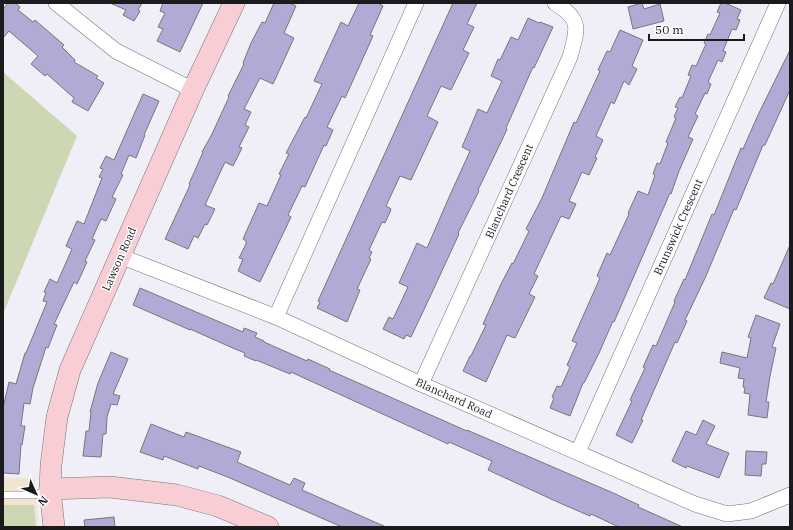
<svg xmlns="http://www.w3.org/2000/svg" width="793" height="530" font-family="'IBM Plex Serif',serif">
<rect width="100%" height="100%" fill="#f0eff7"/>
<path fill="#efe5d0" d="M3,477L35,479L39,527H3Z"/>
<g fill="#cdd7b4">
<path d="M3,72L77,136L3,314Z"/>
<path d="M3,505H34L36,527H3Z"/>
</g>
<g fill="#b0abd5" stroke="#77767d">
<path d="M8,3H15L20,7L18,10L33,22L35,20L64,45L62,47L75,60L74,62L98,76L96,78L104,83L88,111L72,102L74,98L47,74L45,76L31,64L38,56L9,31L3,38V9Z"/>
<path d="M110,3H142L138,10L140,11L134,21L123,15L126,10Z"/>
<path d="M163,3H203L180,52L157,41L163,29L158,27L165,13L160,11Z"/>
<path d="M274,3H290L296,6L284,33L294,38L273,84L260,78L244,109L251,112L245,125L249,127L239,147L242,148L233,166L225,162L205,205L215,209L207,225L205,224L198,238L194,236L188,249L165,239L190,185L189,184L203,152H202L212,134L229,97L228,96L244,64L243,63L251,43L262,22L265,23Z"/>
<path d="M359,3H378L383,6L370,35L373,36L355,76L345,98L342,96L327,127L333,130L326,146L324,145L305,187L302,186L288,215L291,217L260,282L238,271L243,259L239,258L246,244V241L243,239L259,203L267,206L281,175L279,174L289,154L286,153L305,117L306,118L322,84L314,81L341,22L348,26Z"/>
<path d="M453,3H477L467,24L474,27L463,50L469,53L451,90L441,86L427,116L438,122L411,180L400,176L386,206L391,209L390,212L385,223L382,222L369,250L372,252L369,258L371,259L357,289L360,290L347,322L317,308L320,302L318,301Z"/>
<path d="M642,3L644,9L660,4L664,21L633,29L628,7Z"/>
<path d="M721,3H725L741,10L737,19L740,20L736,30L732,29L723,51L726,52L722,62L718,60L708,82L711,84L707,94L705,93L695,114L698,116L688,137L693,139L679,171L671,194L670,193L614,322L613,321L599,353L584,383H583L570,416L550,408L554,398L552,397L557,386L561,387L570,367L567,365L577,343L572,341L600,278L597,276L607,253L610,255L629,214L628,213L638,191L648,195L655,175L653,174L657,163L660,164L668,143L666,142L676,118L674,117L678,108L675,107L680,97L682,98L691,76L688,75L692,65L696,66L706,44L704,43L708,34L710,35L720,13L717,12Z"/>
<path d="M528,18L539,23L540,22L553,27L534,68L533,67L506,128L507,129L502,140L478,190L479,191L458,233L459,234L429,299L411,337L406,335L404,339L383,329L389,317L393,319L408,287L399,283L417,243L427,248L450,195L470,151L462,147L468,133L478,109L487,113L502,81L491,76L498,59L500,60L511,37L518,40Z"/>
<path d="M620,30L643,40L632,66L637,69L629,85L624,81L614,104L611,102L596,136L603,140L595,157L597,158L589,175L582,172L569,201L576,204L569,219L561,216L534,274L538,276L529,294L535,297L515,338L507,335L486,382L463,371L470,356H471L486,325L483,324L501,284L512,263L513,264L529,231L526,229L542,198L574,122L576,123L600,71L598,70L607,51L610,52Z"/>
<path d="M790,50V90L765,145H763L736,210L734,209L706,276L685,320L687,321L677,343L675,342L641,420H643L632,443L616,435L632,401L630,400L645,368L643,367L653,345L656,346L675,302L674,301L684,279L685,280L712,214L714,215L741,148L743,149L758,115Z"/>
<path d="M143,94L159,101L144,135H145L136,158L129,155L121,174L123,175L112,197L116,199L106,221L101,219L92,239L95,240L85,261L87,262L77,284L74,282L54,324L57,325L48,348L46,347L33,388L30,404L24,403L21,426H25L22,445L21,444L19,474L3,473V408L9,382L16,384L25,353H26L47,302L43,301L46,293L44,292L50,279L57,283L72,249L66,246L77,221L84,224L102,178L99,177L103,169L100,168L106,156L114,160Z"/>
<path d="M790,245V309L764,298L771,283L773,284Z"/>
<path d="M140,288L243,332L244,328L257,333L255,337L264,341V342L307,361L308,359L330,369L329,370L467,431V430L611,492L639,505L638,507L683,527H619L591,514L590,516L562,504L488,470L492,461L449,442L448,444L291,372L290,374L256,360V361L244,356L245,353L235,349L190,329V330L133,305Z"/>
<path d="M756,315L780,324L772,347L776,348L770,376L766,402H769L767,418L748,415L750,394L744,393L745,388L743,387L744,379L738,378L740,368L720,363L722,352L747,358L751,338L748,337Z"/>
<path d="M111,352L128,359L113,394L120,396L117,405L111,404L107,417L106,434H103L101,457L83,456L86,431H89L91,412H90L98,383Z"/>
<path d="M703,420L715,426L706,444L729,453L719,478L687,466L686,468L672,461L686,431L696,435Z"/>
<path d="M151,424L184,437L186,432L241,452L237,462L290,485L294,478L305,483L302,490L386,527H342L230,478L199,466L198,469L164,456L163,460L140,452Z"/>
<path d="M746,451L767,452L766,464H762L761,476L745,475Z"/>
<path d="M114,517L115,527H85L84,520Z"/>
</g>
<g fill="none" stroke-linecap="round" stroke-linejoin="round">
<g stroke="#74747b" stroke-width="8">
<path id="lane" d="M3,495H35L48,490"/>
</g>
<g stroke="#74747b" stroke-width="16">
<g id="street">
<path d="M56,3L116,51L193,90"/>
<path d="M120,256L276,317L421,384L695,504L727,514L751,511L790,495"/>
<path d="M276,317L416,3"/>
<path d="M421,384L570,57C577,30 583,20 555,3"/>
<path d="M578,452L778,3"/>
</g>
</g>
<g stroke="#74747b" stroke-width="22">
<g id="secondary">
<path d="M50,489L110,487L177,495L218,506L268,527"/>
<path d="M54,527L50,489L51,465L57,417L70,370L193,90L234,3"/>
</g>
</g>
<use href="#lane" stroke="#fff" stroke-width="7"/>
<use href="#street" stroke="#fff" stroke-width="15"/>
<use href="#secondary" stroke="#f8ced4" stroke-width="21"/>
</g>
<g text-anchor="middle" stroke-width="3" stroke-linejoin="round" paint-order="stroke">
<g font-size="11" fill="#1b1a1d" stroke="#fdfdff">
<text transform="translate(509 191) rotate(-66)" y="4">Blanchard Crescent</text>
<text transform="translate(678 227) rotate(-66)" y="4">Brunswick Crescent</text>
<text transform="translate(119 259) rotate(-66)" y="4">Lawson Road</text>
<text transform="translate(454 398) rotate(24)" y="4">Blanchard Road</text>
</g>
</g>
<rect width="793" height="530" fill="none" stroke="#1b1a1d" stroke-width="8"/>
<g transform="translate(36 494) rotate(135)" stroke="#fdfdff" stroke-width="3" paint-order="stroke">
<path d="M0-3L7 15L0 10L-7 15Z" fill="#1b1a1d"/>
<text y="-6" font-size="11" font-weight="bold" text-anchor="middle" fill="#1b1a1d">N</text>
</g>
<path d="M649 34v6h95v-6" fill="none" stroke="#1b1a1d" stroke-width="2"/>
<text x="655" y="34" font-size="12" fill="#1b1a1d" stroke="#fdfdff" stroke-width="3" paint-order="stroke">50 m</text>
</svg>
